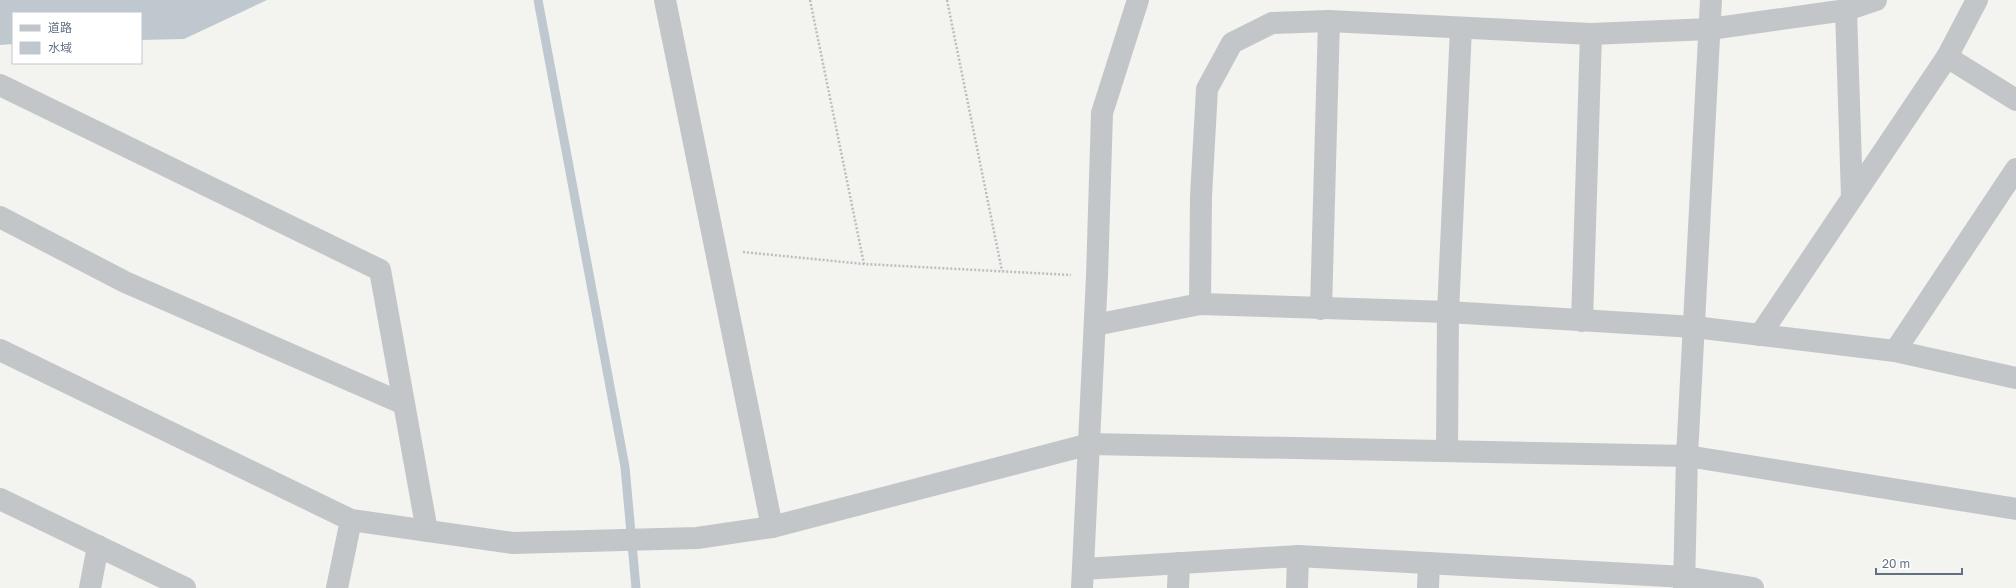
<svg xmlns="http://www.w3.org/2000/svg" width="2016" height="588" font-family="'Golos Text','Noto Sans SC',sans-serif">
<rect width="100%" height="100%" fill="#f3f4ef"/>
<path fill="#bec8ce" d="M0,0H267L184,39L141,40V13H13V44L0,45Z"/>
<g fill="none" stroke-linecap="round" stroke-linejoin="round">
<path stroke="#bec8ce" stroke-width="9" d="M538,0L625,467L636,588"/>
<g stroke="#bcbdc0" stroke-width="2.5" stroke-dasharray="2 2" stroke-linecap="butt">
<path d="M810,0L864,264"/>
<path d="M947,0L1002,271"/>
<path d="M743,252L864,264L1071,275"/>
</g>
<g stroke="#c3c6c9" stroke-width="22">
<path d="M665,0L772,527"/>
<path d="M1846,10L1852,197"/>
<path d="M1947,57L2016,100"/>
<path d="M0,85L380,270L427,531"/>
<path d="M0,217L125,282L404,404"/>
<path d="M1200,304L1201,196L1207,89L1232,43L1272,23L1329,21L1591,34L1710,29L1846,10L1876,0"/>
<path d="M1321,309L1329,21"/>
<path d="M1582,321L1591,34"/>
<path d="M1095,325L1200,304L1448,312L1694,327L1895,351L2016,378"/>
<path d="M1760,335L1947,57L1977,0"/>
<path d="M0,350L351,520L513,543L697,538L772,527L1090,444L1687,456L2016,509"/>
<path d="M1895,351L2016,169"/>
<path d="M1447,451L1448,312L1461,28"/>
<path d="M0,499L185,588"/>
<path d="M1083,569L1298,556L1685,577L1753,588"/>
<path d="M90,588L98,546"/>
<path d="M337,588L351,520"/>
<path d="M1082,588L1097,276L1102,113L1138,0"/>
<path d="M1178,588L1179,563"/>
<path d="M1297,588L1298,556"/>
<path d="M1428,588L1429,563"/>
<path d="M1684,588L1687,456L1711,0"/>
</g>
</g>
<rect x="12" y="12" width="130" height="52" fill="#ffffff" stroke="#c0c6cd"/>
<rect x="20" y="25" width="20" height="6" fill="#c3c6c9" stroke="#c0c6cd"/>
<text x="48" y="32" font-size="12" fill="#617082">道路</text>
<rect x="20" y="42" width="20" height="12" fill="#bec8ce" stroke="#c0c6cd"/>
<text x="48" y="52" font-size="12" fill="#617082">水域</text>
<path d="M1876 568v6h86v-6" fill="none" stroke="#617082" stroke-width="2"/>
<text x="1882" y="568" font-size="12" fill="#617082" stroke="#ffffff" stroke-width="3" paint-order="stroke">20 m</text>
</svg>
